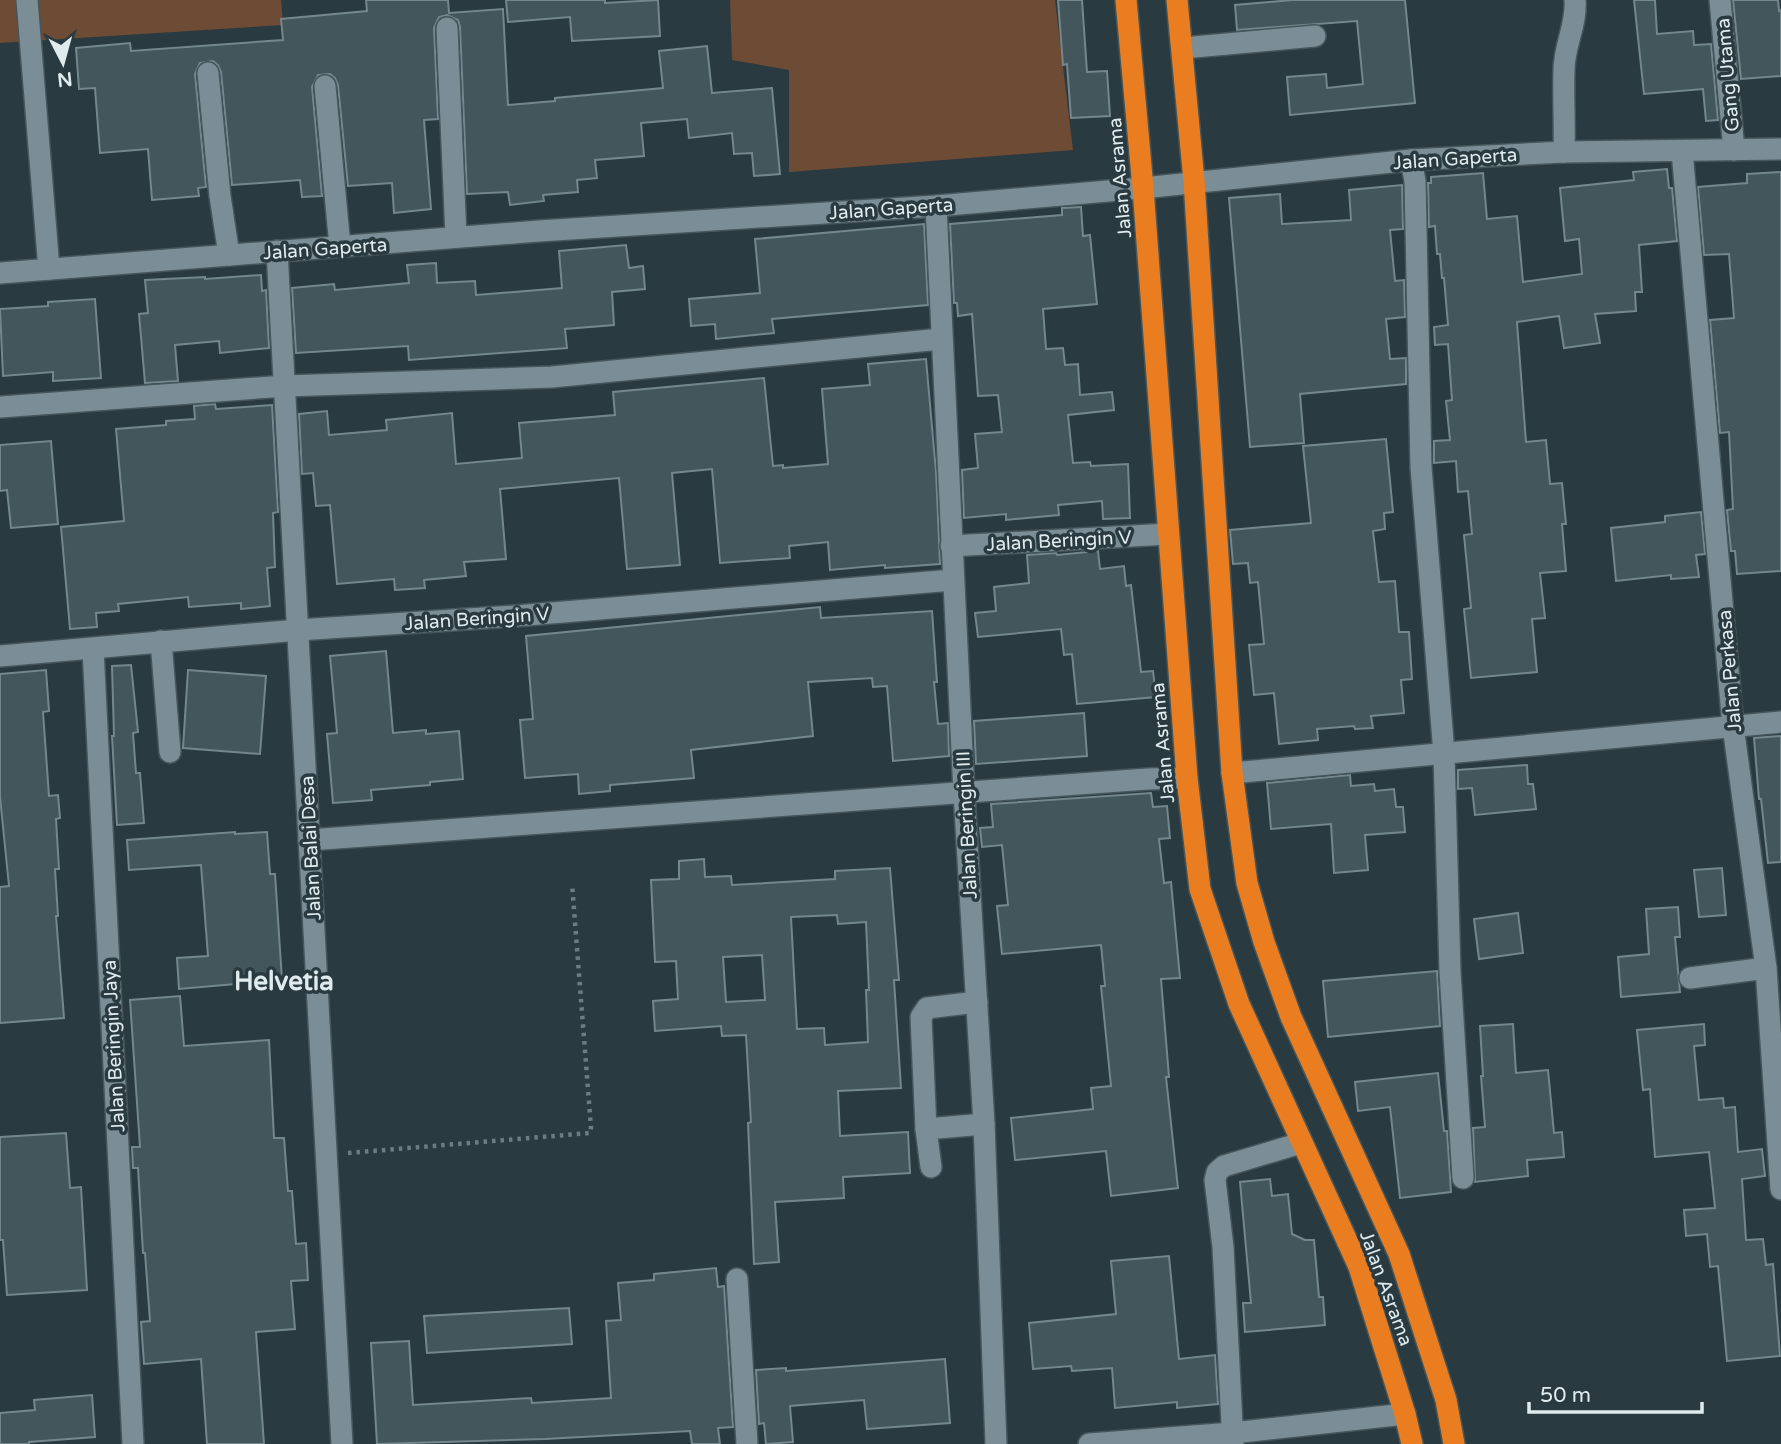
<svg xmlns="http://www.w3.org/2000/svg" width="1781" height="1444" font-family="'Varela Round',sans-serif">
<rect width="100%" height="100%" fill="#293a40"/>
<g fill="#6e4b35">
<path d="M0,0H281L283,25L0,43Z"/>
<path d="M730,0H1055L1073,150L789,172V70L732,60Z"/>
</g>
<g fill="#43565b" stroke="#73878d" stroke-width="2" fill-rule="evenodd">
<path d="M366,0H448L449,13L503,9L508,105L555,101V98L663,88L659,51L707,46L712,93L772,88L780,174L754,176L752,153L734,154L732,133L689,138L687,119L641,123L644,156L595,160L597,178L577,180L578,192L543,195L544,201L510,205L508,192L467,194L460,27L458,20L447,15L439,17L434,28L438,119L424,120L431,209L394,213L392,183L348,186L338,85L335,78L330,74L318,75L312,87L322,196L302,197L300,180L232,185L221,72L218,65L213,61L200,63L195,74L206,187L198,188L199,196L152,200L148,149L100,153L95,88L79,89L76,48L130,43L131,51L283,40L281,19L367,11Z"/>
<path d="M506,0H605V3L658,0L660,36L572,41L570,17L508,22Z"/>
<path d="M1058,0H1082L1087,72L1107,71L1110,116L1071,118L1067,64L1063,65Z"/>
<path d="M1292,0H1405L1415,103L1290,115L1287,77L1326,74L1327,88L1363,84L1357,21L1237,30L1235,5Z"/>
<path d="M1634,0H1655L1657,34L1693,31L1694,45L1711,44L1718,120L1706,121L1703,89L1644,94Z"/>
<path d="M1733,0H1778L1779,11L1781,10V76L1741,79Z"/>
<path d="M1667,169L1669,188H1672L1677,241L1639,245L1642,292H1635L1636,311L1595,314L1600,343L1564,348L1559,316L1517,322L1526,442L1546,440L1550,484L1562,483L1566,524H1562L1566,571L1540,573L1545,618L1532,619L1537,672L1471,678L1464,609L1471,608L1464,535L1472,534L1468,491L1458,492L1456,461L1434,463V441L1450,440L1446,401L1452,400L1448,344L1435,345L1434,327L1448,325L1444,278H1442L1440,254H1437L1435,226L1429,227L1428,183H1431V177L1483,173L1487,219L1517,216L1523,282L1582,274L1579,239L1565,241L1560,188L1634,180L1633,172Z"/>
<path d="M1781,172V571L1737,574L1735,551H1731L1727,510L1733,509L1729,432L1720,433L1710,320L1734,318L1729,254L1704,255L1698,187L1747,183V174Z"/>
<path d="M1402,185L1403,229L1390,230L1395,281L1404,280L1405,317L1386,319L1390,359L1406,358V384L1300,394L1304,443L1250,447L1229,198L1280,194L1282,224L1351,220L1349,190Z"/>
<path d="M1081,207L1083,236L1090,235L1097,304L1043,309L1046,349L1063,348L1065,365L1078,364L1080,395L1112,392L1114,410L1068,415L1073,463L1090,462L1091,466L1128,464L1130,518L1103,519L1102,501L1058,505L1059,515L1006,520V514L964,518L962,470L978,468L975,434L1002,432L998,395L978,396L972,314L958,316L957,303H954L950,224L1062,215V208Z"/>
<path d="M924,224L928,305L772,319L774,333L716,339L715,324L691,326L689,299L760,293L755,239Z"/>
<path d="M626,245L629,268L643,266L645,289L612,292L614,325L565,329L567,348L409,360L408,346L296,353L292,288L334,284L335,290L409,283L407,265L436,263L437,283L475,281L476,295L562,288L559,251Z"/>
<path d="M261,275L262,291L266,290L269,348L220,353L219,341L175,345L178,381L145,383L139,314L148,313L145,280L205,277V279Z"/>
<path d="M95,299L101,378L53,381V372L3,376L0,309L48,306V302Z"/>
<path d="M926,359L936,472L940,564L885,568V565L830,570L828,542L789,546L790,558L720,563L712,469L672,473L680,565L627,569L619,478L500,489L506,559L464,562L466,576L424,580L425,588L395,590L394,579L337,584L330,505L316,506L313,473L302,474L299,414L327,411L329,435L387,430L386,420L452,413L456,464L522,458L519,423L615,415L613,392L764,378L773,466L783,465V468L828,464L822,389L870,385L868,364Z"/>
<path d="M215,404L216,409L272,405L278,512L273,513L275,567L267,568L270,606L241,609V603L189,607L188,597L118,604L119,611L96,613L97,627L70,629L61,527L124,521L116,429L166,425V421L195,419L194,406Z"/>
<path d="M1386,439L1393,512L1384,513L1385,529L1373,531L1379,582L1395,581L1399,632H1409L1412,679L1401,680L1404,713L1371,716L1373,728L1355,729L1354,726L1317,729L1318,740L1279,744L1274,693L1254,695L1249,645L1264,644L1258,582L1250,583L1248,563L1233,564L1230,530L1311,523L1303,446Z"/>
<path d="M51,441L58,524L11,528L7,490L0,491V445Z"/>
<path d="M1701,512L1705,554L1696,555L1699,577L1671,579V575L1616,581L1611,528L1665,522V516Z"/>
<path d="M1098,551L1100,569L1124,566L1126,586L1131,585L1141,672L1153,671L1156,697L1077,704L1072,654L1064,655L1061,629L978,637L975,613L996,611L994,587L1029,583L1027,555L1056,553L1057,555Z"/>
<path d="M820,607L821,618L932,611L937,682H934L938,724L948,723L949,756L893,761L887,686L873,687L872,678L808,682L813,736L691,750L694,778L610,785V791L579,794L578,774L525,778L520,720L533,719L526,636Z"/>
<path d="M386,651L393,733L426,730V734L459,731L463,779L430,782V785L371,790L372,800L333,803L327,734L337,733L330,656Z"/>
<path d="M131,665L138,732L133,733L136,773H140L144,823L117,825L112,736H114L112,666Z"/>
<path d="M46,670L49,711L43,712L49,796L58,795L60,818L56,819L59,869H55L58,916H56L64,1018L0,1023V887L9,886L0,797V674Z"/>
<path d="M188,670L266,676L260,754L183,748Z"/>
<path d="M1084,713L1087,756L976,764L974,721Z"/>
<path d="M1781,736V862L1768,863L1761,799H1759L1754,738Z"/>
<path d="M1527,765L1528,784H1533L1536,809L1475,815L1472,788L1458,789V770Z"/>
<path d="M1350,775L1351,786L1374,784L1375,791L1394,789L1396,807H1403L1405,832L1365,835L1368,870L1334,873L1331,824L1271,829L1267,783Z"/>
<path d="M1151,793L1153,807L1167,806L1170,838L1159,839L1164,883L1171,882L1180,978L1161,979L1169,1077H1166L1178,1188L1111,1196L1106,1151L1015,1160L1011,1118L1093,1109L1091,1088L1111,1086L1101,986H1105L1101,945L1002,954L997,906L1008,905L1002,845L982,847L980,828L993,827L991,804Z"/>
<path d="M235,832V834L267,832L270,874H275L282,980L179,989L177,958L208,956L201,865L129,870L127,840Z"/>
<path d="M704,859L705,877L731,876L732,885L835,879V871L890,868L899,980H894L901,1088L838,1091L840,1136L908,1132L910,1173L843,1177L844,1198L775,1202L779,1262L754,1264L748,1123L751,1122L746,1035L722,1036L721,1026L655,1031L653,1001L678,999L676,961L655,962L651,880L679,879V861ZM837,915L838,924L866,922L869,990H866L868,1042L825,1045L824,1028L797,1029L791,917ZM762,955L765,1000L726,1002L723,957Z"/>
<path d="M1722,868L1726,915L1699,917L1694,870Z"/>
<path d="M1678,907L1680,937H1675L1680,992L1621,997L1618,957L1649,954L1646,909Z"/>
<path d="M1518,913L1523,953L1479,959L1474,919Z"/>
<path d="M1437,971L1440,1026L1328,1037L1323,981Z"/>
<path d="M180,996L184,1046L269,1040L274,1138H284L288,1191H292L296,1244L306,1243L308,1280L291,1281L295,1329L256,1332L264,1444H207L201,1359L144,1364L141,1322L150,1321L145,1253H143L138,1168H133L132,1147H140L130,1000Z"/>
<path d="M1513,1024L1516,1073L1548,1070L1554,1133L1562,1132L1564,1157L1527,1160L1528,1176L1475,1182L1473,1128L1485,1127L1481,1076H1483L1480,1026Z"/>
<path d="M1704,1024L1705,1045L1694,1046L1699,1100L1723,1098L1724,1108L1735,1107L1738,1152L1762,1149L1765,1176L1742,1179L1746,1240L1763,1239L1766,1265L1773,1264L1780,1356L1727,1361L1718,1266L1710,1267L1707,1234L1686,1236L1684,1210L1715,1208L1709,1152L1655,1157L1650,1089L1643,1090L1637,1030Z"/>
<path d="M1438,1073L1444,1131H1447L1451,1192L1400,1198L1390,1107L1358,1111L1355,1082Z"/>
<path d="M66,1133L70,1188L81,1187L87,1290L7,1295L3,1240H0V1137Z"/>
<path d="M1270,1179L1272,1196L1288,1194L1292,1234L1305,1240H1314L1319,1297H1323L1325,1325L1245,1332L1243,1303H1251L1240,1182Z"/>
<path d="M1169,1256L1179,1359L1215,1355L1218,1404L1177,1408V1402L1115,1408L1112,1368L1072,1371L1071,1366L1033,1369L1029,1323L1116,1314L1111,1261Z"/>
<path d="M716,1268L718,1287L724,1286L733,1427L718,1428L720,1444H692L690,1431L545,1439L377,1444L371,1343L409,1341L413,1405L531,1398L532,1403L611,1398L606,1321L621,1320L618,1283L654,1280V1274Z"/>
<path d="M569,1308L572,1344L427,1353L424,1316Z"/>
<path d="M945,1359L950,1423L867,1429L864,1400L790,1406L793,1442L766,1444L764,1423L759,1424L756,1370L786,1368V1371Z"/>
<path d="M92,1395L95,1437L29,1442V1444H0V1413L35,1410L34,1400Z"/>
</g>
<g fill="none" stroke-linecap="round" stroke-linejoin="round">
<g stroke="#46565a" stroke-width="24">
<g id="minor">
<path d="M27,0L49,269"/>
<path d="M1720,0L1734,150"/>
<path d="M447,28L456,237"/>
<path d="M1183,48L1315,36"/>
<path d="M208,73L220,196L229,255"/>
<path d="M325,86L340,247"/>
<path d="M1682,151L1733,726L1766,968L1781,1189"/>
<path d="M1564,152C1565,124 1563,97 1564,70C1564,45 1577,25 1575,0"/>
<path d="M1411,160L1415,181L1421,467L1444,754L1450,972L1463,1178"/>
<path d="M936,206L964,793L984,1124L996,1444"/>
<path d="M277,251L342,1444"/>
<path d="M0,273L539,231L936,206L1143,188L1411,160L1564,152L1781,149"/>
<path d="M0,407L285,386L552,377L941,339"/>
<path d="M951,546L1168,534"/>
<path d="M161,641L170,752"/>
<path d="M93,649L133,1444"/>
<path d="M0,656L298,630L515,616L953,580"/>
<path d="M1232,773L1781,722"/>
<path d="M309,840L1148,779L1187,778"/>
<path d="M1690,978L1766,968"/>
<path d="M926,1129L984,1124"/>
<path d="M931,1167L926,1129L921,1017L927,1008L977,1002"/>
<path d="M737,1279L747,1444"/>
<path d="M1089,1444L1232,1433L1405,1414"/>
<path d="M1233,1444L1223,1247L1215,1180L1217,1172L1224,1166L1301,1143"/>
</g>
</g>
<g stroke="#46565a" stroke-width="24">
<g id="highway">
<path d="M1126,0L1143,188L1187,778L1200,889L1239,1004L1359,1267L1405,1414L1412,1444"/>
<path d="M1177,0L1194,181L1232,773L1247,883L1264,942L1291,1017L1399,1254L1446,1400L1454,1444"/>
</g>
</g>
<path stroke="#6d7c81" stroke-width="4.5" stroke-dasharray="3.5 5" stroke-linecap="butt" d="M348,1153L590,1133L591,1128L572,884"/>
<use href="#minor" stroke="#7b8e95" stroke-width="21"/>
<use href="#highway" stroke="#eb7d21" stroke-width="21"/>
</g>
<g text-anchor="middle" stroke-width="7" stroke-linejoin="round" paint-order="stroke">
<g font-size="19" fill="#e0ebee" stroke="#293a40">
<text transform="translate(1727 75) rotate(-95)" y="7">Gang Utama</text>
<text transform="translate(1455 158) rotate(-4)" y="7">Jalan Gaperta</text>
<text transform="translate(1119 178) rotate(-95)" y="7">Jalan Asrama</text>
<text transform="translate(891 208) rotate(-4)" y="7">Jalan Gaperta</text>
<text transform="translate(325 248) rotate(-4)" y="7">Jalan Gaperta</text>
<text transform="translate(1059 540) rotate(-3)" y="7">Jalan Beringin V</text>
<text transform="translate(477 618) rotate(-4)" y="7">Jalan Beringin V</text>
<text transform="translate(1729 671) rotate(-95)" y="7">Jalan Perkasa</text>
<text transform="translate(1162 743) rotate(-95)" y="7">Jalan Asrama</text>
<text transform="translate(966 825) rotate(-93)" y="7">Jalan Beringin III</text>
<text transform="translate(310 848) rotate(-93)" y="7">Jalan Balai Desa</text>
<text transform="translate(113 1046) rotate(-93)" y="7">Jalan Beringin Jaya</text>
<text transform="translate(1387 1288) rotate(70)" y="7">Jalan Asrama</text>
</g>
<g font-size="26" font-weight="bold" fill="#e0ebee" stroke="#293a40">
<text x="284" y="990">Helvetia</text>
</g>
</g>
<g transform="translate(63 63) rotate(174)" stroke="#293a40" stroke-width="5" paint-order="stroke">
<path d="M0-5L12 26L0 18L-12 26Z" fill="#e0ebee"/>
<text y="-10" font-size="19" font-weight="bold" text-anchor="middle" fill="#e0ebee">N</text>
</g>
<path d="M1529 1402v10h173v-10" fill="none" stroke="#e0ebee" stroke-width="3.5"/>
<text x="1540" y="1402" font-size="21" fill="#e0ebee" stroke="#293a40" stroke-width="5" paint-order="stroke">50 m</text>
</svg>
